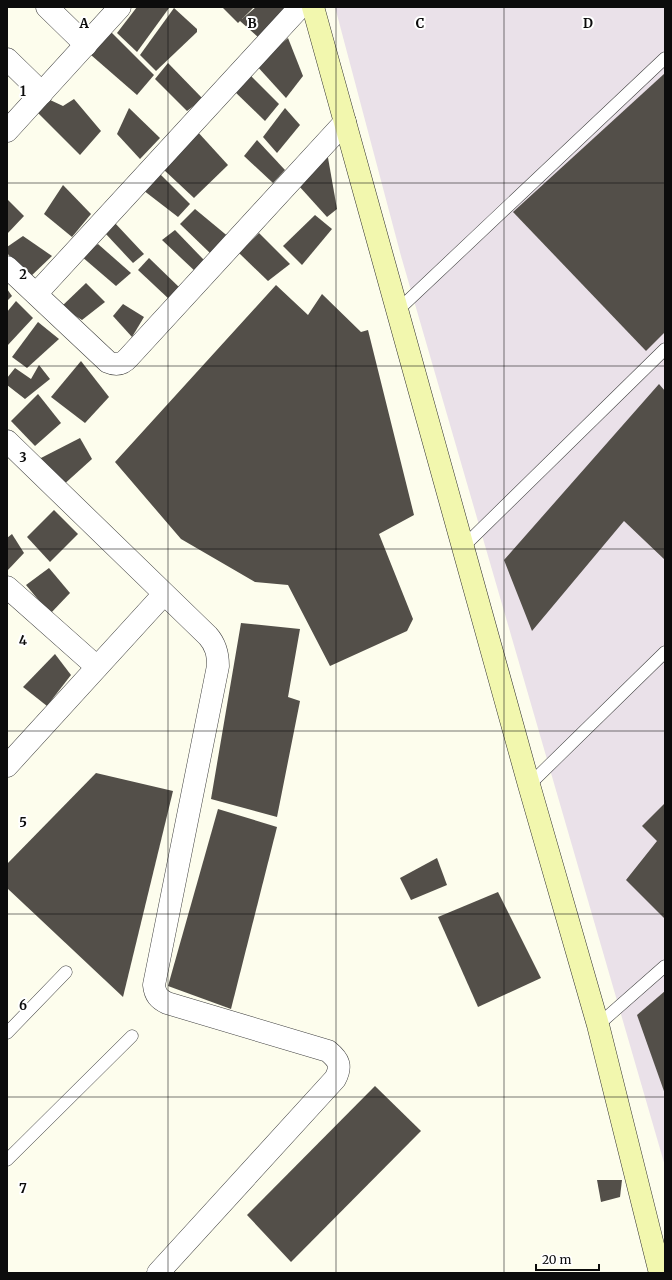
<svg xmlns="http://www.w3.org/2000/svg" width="672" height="1280" font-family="Merriweather,serif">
<rect width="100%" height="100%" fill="#fdfded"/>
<path fill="#eae1e9" d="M335,7H665V1166L401,256Z"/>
<g fill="#534f49">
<path d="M137,7H167L169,8L137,52L117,33Z"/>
<path d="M222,7H254L242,19L256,7H287L258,37L240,21L238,23Z"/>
<path d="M174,8L197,29V32L156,71L140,55Z"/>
<path d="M111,32L154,75L137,95L91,55Z"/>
<path d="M288,38L303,76L286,98L256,65Z"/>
<path d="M168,63L203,99L187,111L155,79Z"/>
<path d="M248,73L279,104L265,121L232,89Z"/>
<path d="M665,73V332L646,351L513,212Z"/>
<path d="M48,99L63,106L74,99L101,131L80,155L35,110Z"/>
<path d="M129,108L160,138L140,159L117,134Z"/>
<path d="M285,108L300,125L277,153L263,137Z"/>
<path d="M196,130L228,165L194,198L163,169Z"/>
<path d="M257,140L285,170L273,183L244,156Z"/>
<path d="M327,152L337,209L327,217L299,186Z"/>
<path d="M159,173L190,204L178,217L143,190Z"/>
<path d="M63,185L91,214L72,237L44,214Z"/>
<path d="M7,199L24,216L7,234Z"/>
<path d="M195,209L230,238L210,253L180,224Z"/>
<path d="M315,215L332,229L302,265L283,246Z"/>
<path d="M114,222L144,254L133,263L105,233Z"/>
<path d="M175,230L203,259L205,262L197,273L162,240Z"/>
<path d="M259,233L290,264L268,281L239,253Z"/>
<path d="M23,236L52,256L29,278L7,253V247Z"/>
<path d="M98,244L131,273L116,286L81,256Z"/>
<path d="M149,258L181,289L170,300L138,270Z"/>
<path d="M86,283L105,302L82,320L61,307Z"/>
<path d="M276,285L308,315L322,294L361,332L368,330L414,515L379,534L413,619L407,631L330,666L288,585L255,582L181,539L115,462Z"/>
<path d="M7,289L12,296L7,301Z"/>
<path d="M16,301L33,318L7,346V312Z"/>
<path d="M123,304L144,317L132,337L113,316Z"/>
<path d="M38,322L59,339L27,368L12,357Z"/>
<path d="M81,361L109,397L85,423L51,397Z"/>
<path d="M39,365L50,379L25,399L7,385V378L15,368L31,379Z"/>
<path d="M659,384L665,391V560L624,521L532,631L504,560Z"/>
<path d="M38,394L61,423L35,446L11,421Z"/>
<path d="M80,438L92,459L61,487L39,459Z"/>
<path d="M54,510L78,534L50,562L27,537Z"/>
<path d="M12,534L24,553L7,571V538Z"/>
<path d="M49,568L70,593L50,614L26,585Z"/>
<path d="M241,623L300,629L288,697L300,701L277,817L211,799Z"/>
<path d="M55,654L71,675L47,706L23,687Z"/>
<path d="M96,773L173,791L123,997L7,888V864Z"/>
<path d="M665,803V919L626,880L657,841L642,826Z"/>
<path d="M218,809L277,827L231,1009L168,986Z"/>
<path d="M437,858L447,885L411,900L400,878Z"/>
<path d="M498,892L541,978L478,1007L438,917Z"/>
<path d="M665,991V1094L637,1015Z"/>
<path d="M375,1086L421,1131L291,1262L247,1215Z"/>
<path d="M597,1180H622L620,1197L601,1202Z"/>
</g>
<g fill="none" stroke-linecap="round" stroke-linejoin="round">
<g stroke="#3f3f3f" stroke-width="13">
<g id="lane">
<path d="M397,311L665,58"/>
<path d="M463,547L665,349"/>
<path d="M529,785L665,652"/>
<path d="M598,1025L665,966"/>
<path d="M7,1033L66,972"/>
<path d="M7,1160L132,1036"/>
</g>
</g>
<g stroke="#3f3f3f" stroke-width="23">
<g id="street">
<path d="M47,7L86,45"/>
<path d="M7,59L42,93"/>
<path d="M7,131L120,7"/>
<path d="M7,267L108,362C117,366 123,364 129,357L345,122"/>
<path d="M36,294L300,7"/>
<path d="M7,441L208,636C216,645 218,654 218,666L154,985C155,995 159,999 167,1003L328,1051C339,1060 342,1066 335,1079L158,1273"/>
<path d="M7,587L97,667"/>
<path d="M7,766L164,594"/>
</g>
</g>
<g stroke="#2e2e2e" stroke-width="23">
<path id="secondary" d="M313,7L529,785L598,1025L660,1273"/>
</g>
<use href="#lane" stroke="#fff" stroke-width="12"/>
<use href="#street" stroke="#fff" stroke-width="22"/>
<use href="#secondary" stroke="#f2f7ae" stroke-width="22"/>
</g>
<path fill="none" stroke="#0c0c0c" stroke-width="1" stroke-opacity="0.55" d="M168,7V1273M336,7V1273M504,7V1273M7,183H665M7,366H665M7,549H665M7,731H665M7,914H665M7,1097H665"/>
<g font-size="13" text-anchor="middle" font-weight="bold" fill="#0c0c0c" stroke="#fff" stroke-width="4" stroke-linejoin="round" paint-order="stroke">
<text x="84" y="28">A</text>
<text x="252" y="28">B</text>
<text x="420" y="28">C</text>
<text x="588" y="28">D</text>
<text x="23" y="96">1</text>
<text x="23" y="279">2</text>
<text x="23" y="462">3</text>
<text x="23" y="645">4</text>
<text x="23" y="827">5</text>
<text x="23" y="1010">6</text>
<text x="23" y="1193">7</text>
</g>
<rect width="672" height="1280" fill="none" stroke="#0c0c0c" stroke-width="16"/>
<path d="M536 1264v6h63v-6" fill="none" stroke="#0c0c0c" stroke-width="2"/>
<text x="542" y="1264" font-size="12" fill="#0c0c0c" stroke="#ffffff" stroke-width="3" paint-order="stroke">20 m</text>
</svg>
